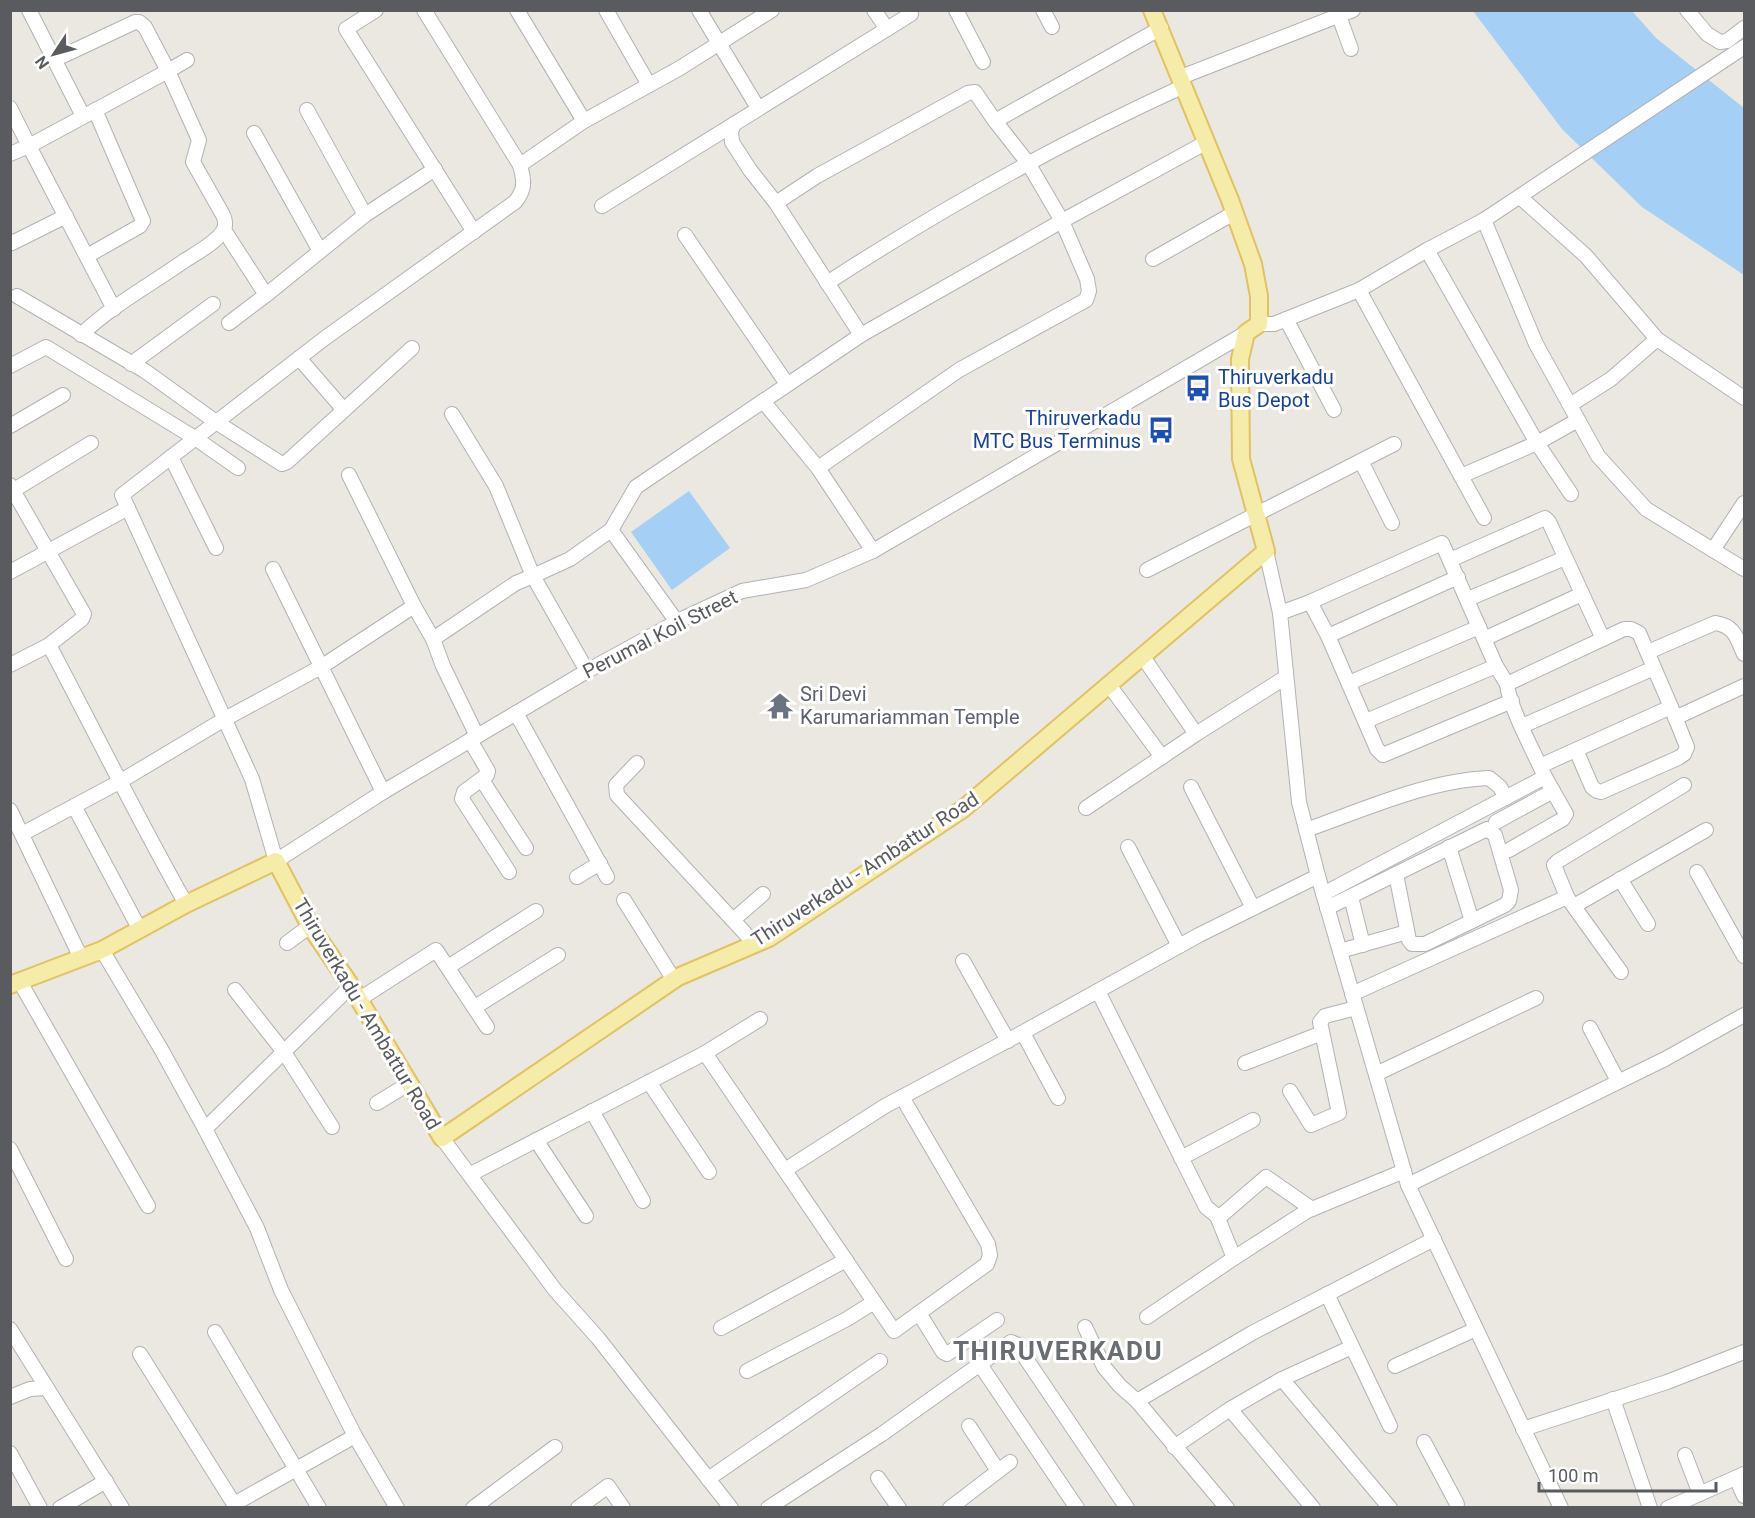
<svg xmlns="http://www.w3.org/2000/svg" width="1755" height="1518" font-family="Roboto,sans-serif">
<rect width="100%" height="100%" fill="#eae8e0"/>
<g fill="#a5cff5">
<path d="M1473,11H1632L1656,38L1744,108V275L1642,207L1562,129Z"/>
<path d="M689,491L730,548L672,590L631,532Z"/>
</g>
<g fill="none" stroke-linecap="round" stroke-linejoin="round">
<g stroke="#b1b2b6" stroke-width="16">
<g id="minor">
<path d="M29,10L83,116"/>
<path d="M376,10L346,29L474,232"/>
<path d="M424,10L520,165"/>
<path d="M517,10L584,121"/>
<path d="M606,10L649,85"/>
<path d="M699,10L758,108"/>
<path d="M772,10L680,68L584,121L520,165C524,180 526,189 515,202L325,338L122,495L252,779L276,861L383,792L587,671L686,617L742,591L806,580L873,551L1246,333"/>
<path d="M874,10L887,29L911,14"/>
<path d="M956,10L983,62"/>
<path d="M1043,10L1052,27"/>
<path d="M1687,10L1707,34L1720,42L1727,41L1744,28"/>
<path d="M1339,16L1351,49"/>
<path d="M54,60L135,22H139L145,27L168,71L187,60"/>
<path d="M1181,77L1353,10"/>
<path d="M10,108L29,146L10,154"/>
<path d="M307,110L365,215"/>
<path d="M734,124L731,131L732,142L750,170L776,203L861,335L1062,221L1207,142"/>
<path d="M254,133L320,251"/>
<path d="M1520,197L1586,256L1657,339L1744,398"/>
<path d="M776,203L817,176L968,93L975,92L995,121L1161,28"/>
<path d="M602,206L887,29"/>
<path d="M1484,220L1536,344L1598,456L1646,509L1744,569"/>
<path d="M224,230L266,295L365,215L435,169"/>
<path d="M685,235L787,384"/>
<path d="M10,241L12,243L66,216"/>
<path d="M1427,250L1537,443L1461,476"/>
<path d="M87,256L140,226L143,221L95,110"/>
<path d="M1153,259L1234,213"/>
<path d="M827,283C941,209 1061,142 1184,86"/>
<path d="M1359,290L1484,518"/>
<path d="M17,296L145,371L216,422L282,464L287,462L412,348"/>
<path d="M1286,319L1334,410"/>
<path d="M229,323L266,295"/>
<path d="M1259,324H1274L1359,290L1427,250L1484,220L1744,47"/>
<path d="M81,335C111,306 150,285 184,261C195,254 219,241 224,229C226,224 225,219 223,215L193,162L199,140L168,71L29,146L114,309"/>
<path d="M299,358L344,410"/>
<path d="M131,364L213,304"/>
<path d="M10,366L46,347L195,438L238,468"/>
<path d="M763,401L818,468L873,551"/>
<path d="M1570,405L1611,379L1657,339"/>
<path d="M452,414L496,486L533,576L516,583L433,639L443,666L477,736"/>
<path d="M10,426L63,395"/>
<path d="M171,457L216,548"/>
<path d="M1361,461L1392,523"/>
<path d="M818,468L959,370L1086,300L1089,291L1087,279L1062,221L1028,163L995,121"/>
<path d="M10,485L84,614L82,619L49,645L10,665"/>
<path d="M14,490L91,443"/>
<path d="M1571,494L1537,443L1578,420"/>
<path d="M1713,550L1744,503"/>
<path d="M1266,551L1280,613L1299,802L1318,876L1408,1185L1561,1508"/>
<path d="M1450,560L1545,518L1549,522L1603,639"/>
<path d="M273,569L383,792"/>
<path d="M1147,570L1394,444"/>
<path d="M10,572L128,508"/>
<path d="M1468,599L1565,558"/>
<path d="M1310,602L1328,636L1377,749L1383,755L1512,701"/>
<path d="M414,606L433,639"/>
<path d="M1280,613L1310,602L1442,543L1496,666L1507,684"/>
<path d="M677,622L611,530L636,487L861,335"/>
<path d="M1328,636L1458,577"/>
<path d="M1486,638L1582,594"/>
<path d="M49,645C95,732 138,819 186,904"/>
<path d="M1648,652L1715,623C1735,626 1736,637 1744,654"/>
<path d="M587,671L533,576L570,559L611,530"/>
<path d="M1349,683L1479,627"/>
<path d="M1109,685L1162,757"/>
<path d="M516,713L607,877"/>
<path d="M1675,718L1744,686"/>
<path d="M1366,721L1496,666"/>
<path d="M1522,726L1654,668"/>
<path d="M1196,734L1286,677"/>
<path d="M470,740L488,771L487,775L464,792L462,799L509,872"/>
<path d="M1576,750L1592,787L1597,791L1601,792L1678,758L1684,754L1687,747L1671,707"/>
<path d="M637,763L616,785L617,795L755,944"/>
<path d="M482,780L526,848"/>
<path d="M1191,787L1253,908"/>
<path d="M74,806L140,930"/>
<path d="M1086,808L1196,734L1143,657"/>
<path d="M10,810L81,958"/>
<path d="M1496,822L1553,791"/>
<path d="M1306,830C1363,810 1429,780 1489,778L1500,787L1506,798"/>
<path d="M22,834L121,781L223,720L321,667L414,606L349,475"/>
<path d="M1128,847L1179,946"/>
<path d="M1449,847L1472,921"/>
<path d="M1509,850L1563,819L1566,814L1545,777"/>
<path d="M1697,872L1744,956"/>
<path d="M577,877L600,863"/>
<path d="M1620,879L1648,924"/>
<path d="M1323,894L1545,777C1535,754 1509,707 1507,684L1624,629H1631L1639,633L1671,707L1540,766"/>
<path d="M1351,897L1363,945"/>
<path d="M624,900L674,980"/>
<path d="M1574,906L1706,830"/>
<path d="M1327,908L1487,829L1495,835L1511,890L1509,901L1505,905L1425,944H1412L1409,940L1396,874"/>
<path d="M733,920L763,894"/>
<path d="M287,943L310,926"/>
<path d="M102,950L161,1049L205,1129"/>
<path d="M1340,951L1407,932"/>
<path d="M963,961L1008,1041"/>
<path d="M448,967L536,911"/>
<path d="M1621,972L1567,897L1554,865L1558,861L1684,785"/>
<path d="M20,982L148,1206"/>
<path d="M351,986L205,1129L257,1228L281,1290L355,1436L397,1508"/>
<path d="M235,990L284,1052L332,1127"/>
<path d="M1098,991L1206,1207L1217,1216L1223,1214L1266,1177L1312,1209"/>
<path d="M1352,994L1567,897"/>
<path d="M358,1000L436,950L487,1027"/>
<path d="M475,1007L558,955"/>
<path d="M1590,1028L1618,1081"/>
<path d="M1023,1033L1058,1098"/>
<path d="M705,1053L760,1019"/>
<path d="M1245,1063L1322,1033"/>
<path d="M1376,1074L1536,998"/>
<path d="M649,1082L709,1172"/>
<path d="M1290,1091L1311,1125L1339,1113L1320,1022L1325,1016L1356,1008"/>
<path d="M377,1103L410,1083"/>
<path d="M592,1111L643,1201"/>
<path d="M442,1138L555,1290L598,1338L731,1508"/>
<path d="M536,1140L586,1216"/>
<path d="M10,1149L66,1259"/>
<path d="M1181,1158L1253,1120"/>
<path d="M785,1170L885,1106L1018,1035L1199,935L1318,876"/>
<path d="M471,1174L705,1053L894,1331L987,1264L990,1255L988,1244L902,1097"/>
<path d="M1408,1185L1665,1059L1744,1015"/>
<path d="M1217,1216L1234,1258L1307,1211L1404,1171"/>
<path d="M1327,1294L1390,1426"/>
<path d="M919,1313L943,1352L947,1354L997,1320"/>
<path d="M1147,1317L1234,1258"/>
<path d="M1085,1327L1104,1367L1120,1386L1137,1401"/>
<path d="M721,1328L846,1260"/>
<path d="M10,1329L122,1508"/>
<path d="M215,1332L319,1508"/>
<path d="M140,1354L234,1504L355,1436"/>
<path d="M979,1363L1077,1508"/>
<path d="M1395,1366L1476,1329"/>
<path d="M747,1371L847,1319L874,1302"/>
<path d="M1282,1379L1390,1508"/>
<path d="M10,1397L30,1389L47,1388"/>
<path d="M1613,1399L1650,1508"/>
<path d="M1230,1409L1313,1508"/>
<path d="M969,1426L998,1471"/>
<path d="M1523,1429L1667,1382L1744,1352"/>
<path d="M1424,1442L1457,1504"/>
<path d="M1174,1447L1230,1409L1282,1379L1352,1347"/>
<path d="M10,1453L40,1508"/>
<path d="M1685,1455L1700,1494"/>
<path d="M878,1478L899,1508"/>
<path d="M1736,1478L1744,1496"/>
<path d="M708,1479L880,1361"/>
<path d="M60,1508L106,1481"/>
<path d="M473,1508L555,1447"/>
<path d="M578,1508L608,1486L623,1508"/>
<path d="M768,1508L882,1434L1011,1342L1016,1344L1127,1508"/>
<path d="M950,1508L1010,1462"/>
<path d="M1227,1508L1137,1401L1252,1333L1434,1239"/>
<path d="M1668,1508L1744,1474"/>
</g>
</g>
<g stroke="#e1c262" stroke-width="20">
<path id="major" d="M10,985L102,950L186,904L276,861L310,926L351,986L442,1138L678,977L769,938L963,809L1266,551L1241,459L1240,359L1246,333L1259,324V296L1253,264L1230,200L1152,10"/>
</g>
<use href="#minor" stroke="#fff" stroke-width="14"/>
<use href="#major" stroke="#f6eca9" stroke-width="16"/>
</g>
<defs>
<g id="bus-bare" transform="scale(2.07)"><path d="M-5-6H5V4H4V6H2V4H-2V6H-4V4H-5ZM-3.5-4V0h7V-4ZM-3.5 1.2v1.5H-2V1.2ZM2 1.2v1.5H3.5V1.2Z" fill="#1a4fb4" stroke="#fff" stroke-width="2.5" paint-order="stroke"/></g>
<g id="temple-bare" transform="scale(2.07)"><path d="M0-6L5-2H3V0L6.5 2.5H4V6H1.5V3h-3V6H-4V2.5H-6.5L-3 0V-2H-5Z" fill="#6b7280" stroke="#fff" stroke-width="2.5" paint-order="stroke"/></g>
</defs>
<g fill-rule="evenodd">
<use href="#bus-bare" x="1198" y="388"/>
<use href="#bus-bare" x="1161" y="430"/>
<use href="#temple-bare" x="780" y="706"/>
</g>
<g text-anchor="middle" stroke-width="6" stroke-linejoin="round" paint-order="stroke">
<g font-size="20" fill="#164399" stroke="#fff" text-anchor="start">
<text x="1218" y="384">Thiruverkadu<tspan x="1218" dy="23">Bus Depot</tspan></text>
<text x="1141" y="425" text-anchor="end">Thiruverkadu<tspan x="1141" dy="23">MTC Bus Terminus</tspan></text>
</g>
<g font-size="20" fill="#595b5f" stroke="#fff">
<text transform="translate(660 634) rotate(-27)" y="7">Perumal Koil Street</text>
<text transform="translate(865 869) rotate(-33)" y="7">Thiruverkadu - Ambattur Road</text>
<text transform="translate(367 1014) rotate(59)" y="7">Thiruverkadu - Ambattur Road</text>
</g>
<g font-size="20" fill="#5b616d" stroke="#fff" text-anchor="start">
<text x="800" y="701">Sri Devi<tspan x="800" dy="23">Karumariamman Temple</tspan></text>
</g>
<g font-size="26" font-weight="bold" letter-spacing="1.5" fill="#6a6d71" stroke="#fff">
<text x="1058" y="1360">THIRUVERKADU</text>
</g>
</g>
<rect width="1755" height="1518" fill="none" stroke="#595b5f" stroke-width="24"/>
<g transform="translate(54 54) rotate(234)" stroke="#ffffff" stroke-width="4.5" paint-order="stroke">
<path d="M0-4.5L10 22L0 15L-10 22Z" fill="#595b5f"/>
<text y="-9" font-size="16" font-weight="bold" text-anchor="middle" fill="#595b5f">N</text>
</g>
<path d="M1539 1482v9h177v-9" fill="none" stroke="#595b5f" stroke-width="3"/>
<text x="1548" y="1482" font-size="18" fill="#595b5f" stroke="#ffffff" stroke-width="4.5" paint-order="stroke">100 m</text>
</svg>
